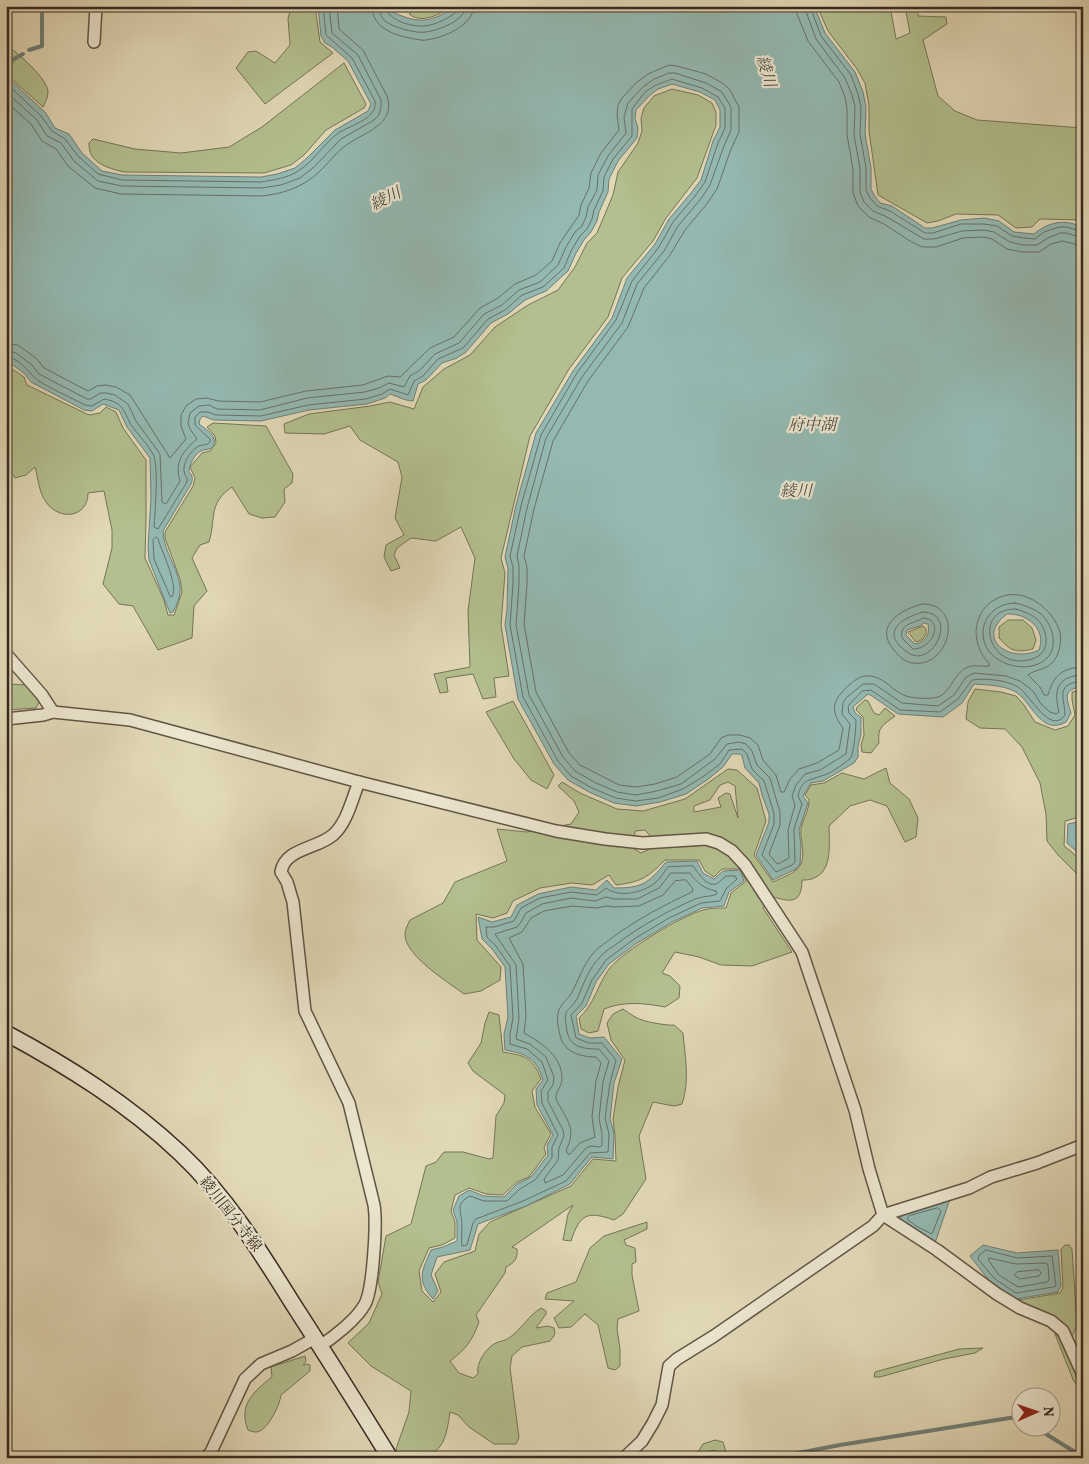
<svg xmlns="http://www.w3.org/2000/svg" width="1089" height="1464" font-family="Vollkorn,'Noto Serif JP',serif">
<rect width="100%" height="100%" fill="#e1d8b6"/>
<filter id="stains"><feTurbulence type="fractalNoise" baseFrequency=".004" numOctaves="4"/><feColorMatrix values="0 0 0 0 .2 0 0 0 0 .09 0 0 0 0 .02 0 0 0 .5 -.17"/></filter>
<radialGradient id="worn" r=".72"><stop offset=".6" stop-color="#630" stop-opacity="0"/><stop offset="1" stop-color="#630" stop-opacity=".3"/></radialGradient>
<g fill="#b3bf8e" stroke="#757458" fill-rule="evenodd">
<path d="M292,6H315L320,42L333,53L265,104L236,68L248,52L256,51L275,63L290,45L288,18Z"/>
<path d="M418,6H454C441,13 423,25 409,14Z"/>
<path d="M817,6H890L896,39L910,33L905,6H918V16L946,17L947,24L923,40L938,96L955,111L977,120L1083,128V220L1040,219L1032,227L1016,228L998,215L956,214L938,221L927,223L878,195L869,131V106L865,83L857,69L828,31Z"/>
<path d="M6,45C17,52 48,79 48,92C48,97 45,103 43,107L6,74Z"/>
<path d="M344,63L366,104L364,108L326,130L304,155L291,165L264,173L124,172C108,168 88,163 89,143L93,139L135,149L181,153L229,147L262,127Z"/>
<path d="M672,89L698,95L712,103L716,112V125L697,178L666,218L653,241L622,278L608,317L569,369L530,436L501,558L505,573L501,625L509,676L494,678L496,697L483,699L473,674L446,678L448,692L440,693L434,674L470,667L468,611L475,558L461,527L436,541L411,538L397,548L394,555L400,568L391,571L384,557L386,545L404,535L395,518L402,477L398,462L360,440L350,426L324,434L285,433L284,424L309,414L370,406L390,402L414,409L423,387L444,369L470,355L495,327L528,305L558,290L575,267L587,243L597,233L613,195L618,172L638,143L642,131L641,118L644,108L654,96Z"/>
<path d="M6,365L24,377L27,385L89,415L100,413L106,407L116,412L123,428L146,460V518L145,558L164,600L168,615H174L182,592L180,579L165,538V532L193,486L195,478L190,467L202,453L210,451L216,443L215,436L207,427L213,423L266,426L293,474L292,483L284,489L285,502L275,517L262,518L249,514L232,487C208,503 216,519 209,542L200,545L192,558L207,591L194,606L192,638L158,650L133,606L119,604L103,584L112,548V530L104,491L88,493C88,518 59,521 46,502C39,493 38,478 35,467L26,475L15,478L6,463Z"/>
<path d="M1008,620H1023L1032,628L1036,640L1033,649C1015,653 1011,651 999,638V627Z"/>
<path d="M923,626L926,629V634L923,639L917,642L915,641L908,632Z"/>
<path d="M6,684L30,685L40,700L36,708L6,710Z"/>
<path d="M975,689L1001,692L1016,696L1024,705L1035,722L1055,730L1068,726L1075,715L1072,700V692L1083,690V816L1065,821L1064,846L1072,852L1083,864V875L1076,873L1058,855L1047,841L1046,814L1040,783L1022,747L1005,729L980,728L966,719L968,702Z"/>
<path d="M865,700L868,701L874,713L879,715L885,708L895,716C883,725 877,727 879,743L871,753L862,752L861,745L864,735L863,717L856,710L857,707Z"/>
<path d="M513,701L554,775L547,789L531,780L514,759L486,712Z"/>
<path d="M886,768L890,783L909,799L918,818L916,837L905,842L887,806L870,800L850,806L829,826C829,842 833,871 814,878C811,880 806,880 802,880C802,905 789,902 771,896L763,908L792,952L752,966L721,965L699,957L675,952L662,973L670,976L680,986L679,998L665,1007C644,1003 623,1001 604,1009L598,1031L589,1033L581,1029L579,1018C594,1005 598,984 609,969C623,951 681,916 703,910C710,908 719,908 726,908L731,893L746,881L740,869H722L714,877L705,871L699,860H665C647,878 641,882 616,885L609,875L592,885L572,883L540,888L513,901L507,913L493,918L476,914L477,940L501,967L500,980L481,991L464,994C448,982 404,955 405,934C405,930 408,924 410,920L443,903L455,882L507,861L497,829L527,832L571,824L579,812L574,801L558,786L562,782L580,793L617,809L643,811L685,799L728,769L737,770L757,788L766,821L754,855L773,882C794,872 806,871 802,844C802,840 800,834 801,829C803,819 809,811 809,800L805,795L811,785L824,783L842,773L864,779ZM728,782L735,786L738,818L730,794L726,793L718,798L721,807L694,812V806L710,800L720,785ZM645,830L652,838V848L641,853L634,849L635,831Z"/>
<path d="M623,1009C629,1013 635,1018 642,1020C647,1022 669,1026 674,1025L683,1033C685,1056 690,1081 682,1104L674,1106L653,1102L639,1136L646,1179L623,1214L614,1220C588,1211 580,1213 571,1241L563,1240L568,1214L573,1205L512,1247L517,1249C518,1259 514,1263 506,1267L505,1273L476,1315L479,1322C472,1341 466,1349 450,1361L459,1373L473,1378L478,1374C476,1363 485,1350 494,1344C499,1341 505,1341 509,1338C521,1330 528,1316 541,1308L546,1311V1314L536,1328L548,1326L554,1328L555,1334L550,1341L522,1347L512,1356L510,1368L519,1438L516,1444H494L469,1427L458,1415L450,1412C445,1448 440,1458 402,1458L396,1449L409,1412L411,1391L371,1366L348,1343L369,1323L382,1294L378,1282L386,1236L411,1224L426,1166L436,1162L444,1152H463L489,1159L493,1158L496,1116L504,1103L505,1095L473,1071L468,1063L481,1043L485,1023L489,1012L499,1015L503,1052C525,1056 532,1056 541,1079L532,1091L535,1107L551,1134L544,1147L546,1154L529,1177L517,1182L503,1195L486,1194L469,1188L455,1195L451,1211L455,1222V1238L442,1245L429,1248L419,1271L422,1291L433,1302L441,1292L435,1274L444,1262L475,1251L479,1234L490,1222L571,1186L593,1159L616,1161L615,1136L613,1119L618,1087L625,1060L611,1040L607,1023L613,1014Z"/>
<path d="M647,1222V1229L624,1240L626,1245L635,1248L636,1262L632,1264V1275L639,1311L618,1319L617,1329L620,1349V1366L615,1370L608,1368L598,1325L585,1314L571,1327L559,1328L554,1318L574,1301L545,1299L547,1293L576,1282L590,1248L604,1236Z"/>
<path d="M1065,1245H1069L1072,1249L1077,1325L1072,1337L1063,1324L1019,1300L1060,1293L1063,1288L1061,1249Z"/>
<path d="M1055,1334L1065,1341L1074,1370L1083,1384V1390L1074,1382Z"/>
<path d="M983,1348L975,1353L944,1359L880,1377H874L875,1372L959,1349Z"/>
<path d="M305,1356L306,1361L303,1365L307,1364L310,1365V1371L281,1395C280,1405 267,1432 256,1432C253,1432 250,1431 248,1430C238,1405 253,1392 272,1377L271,1367Z"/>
<path d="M715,1440L723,1442L727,1455L730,1458H725L713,1450L694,1458L703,1444Z"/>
</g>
<g fill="#94b9b2" stroke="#6f7f78" fill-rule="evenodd">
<path d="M318,6H390L392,12C422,25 430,22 458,6H814L825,33L855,72L863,92L866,107L865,134L871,168V189L874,195L880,203L892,206L925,228H932L961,220L985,218L999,221L1014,232L1034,234C1048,222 1066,218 1083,228V686C1063,690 1066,696 1071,713L1066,722C1040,737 1031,699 1014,691C1002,685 987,685 974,684L962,703L943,717L898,714L872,696L868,694L853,707L855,713L861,717V734L858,746V757L854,763L823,781L811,783L803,796L808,803L799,830L801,846L800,864L796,869L773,880L756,855L769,822V814L762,795L759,783L745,768L742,756L740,754H732L723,767L707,780L686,794L660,802L636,806L614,803L589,792L568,780L554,764L518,699L505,625L507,609L508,568L505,557L516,505L536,433L573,371L612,318L627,278L655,244L669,219L691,193L701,180L713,141L720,127V110L715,100L700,92L672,84L658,89L649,96L636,110L635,118L638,128L637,138L618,161L609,179L608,192L599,212L597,221L591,232L584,240L576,253L568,271L546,291L525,300L508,314L491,323L466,352L457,358L442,363L426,380L418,384L413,401L406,400L390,394L385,398L367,404L309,410L261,421L214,420L203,416L200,419L199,424C207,430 218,436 213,447C209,450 205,449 201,451C194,454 189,466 189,472C193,476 193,479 191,484L163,531C163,552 182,573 180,593C179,600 176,606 173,612L170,613L149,560L148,547L151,498L150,458L127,427L119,410L103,404L92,411L84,410L31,382L25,374L6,360V76L45,112L55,128L69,134L82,153L102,171L122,175L261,177L277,174L295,168L307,158L335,130L368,111L371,104L348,61L332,47L325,43L321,36ZM1007,614C1027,613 1047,629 1039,650C1010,664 974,639 1007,614ZM924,623L928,624C930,635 926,642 915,644L906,635L907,630L920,626Z"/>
<path d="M1083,821V857L1067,843L1068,824Z"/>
<path d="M697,861L703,873L714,879L723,871L740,870L744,881L729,892L724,906L702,908L672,922L637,943L609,964L596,982L586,1006L576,1016L579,1034L590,1038L604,1037L622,1059L614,1083L610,1119L614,1133L613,1159L592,1157L570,1184L526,1206L478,1224L470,1250L437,1257L431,1275L438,1291L433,1299C416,1280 422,1271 431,1250L443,1247L457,1241V1222L453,1210L459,1196L469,1190L484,1196L504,1197L517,1184L531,1177L548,1155L547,1145L553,1135L537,1105L536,1089L543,1080C536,1058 527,1054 505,1050L504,1034L508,1017L505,967L492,949L482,939L478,917L492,922L511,917L517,905L538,894L571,887L596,890L607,880L614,888C642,888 648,884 666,862Z"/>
<path d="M950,1199L935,1243L900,1219L903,1212Z"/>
<path d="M983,1245L1017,1253L1058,1250L1061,1286L1058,1292L1016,1299L991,1283L970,1256Z"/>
</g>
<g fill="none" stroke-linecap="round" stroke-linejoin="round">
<g stroke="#66716a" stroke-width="1">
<path d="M372,6C372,29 395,35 414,39C418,39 422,41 426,40C443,38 473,26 474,6"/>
<path d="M379,6C379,11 381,17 385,21C392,27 416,34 426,32C439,30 465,21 466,6"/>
<path d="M385,6C387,20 411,27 424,26C433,26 459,15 460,6"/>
<path d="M796,6L797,14L808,41L839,82L845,97L847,108V135L853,169V193L858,206L869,217L884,224L910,241L922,247H936L963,238L983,237L992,239L1007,249L1022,252H1039L1051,244L1062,241L1083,246"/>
<path d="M804,6L816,39L845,78L852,95L855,107L854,135L860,168V192L864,202L873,211L887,217L924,239H934L962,231L984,230L994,232L1010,242L1023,245H1037L1048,238L1060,233H1066L1083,238"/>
<path d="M810,6L821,36L851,75L858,94L861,107L860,134L866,168V190L870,198L877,206L890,211L925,233H933L961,224H984L997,226L1012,236L1024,238L1035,239L1044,232L1059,227H1067L1083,232"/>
<path d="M6,83L41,116L52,131L65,139L78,156L98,174L122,180L261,182C273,180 288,178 298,171C315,161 324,142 340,132C352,125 378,118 375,101L352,58L326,35L323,6"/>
<path d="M6,92L37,120L47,136L61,143L74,161L98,181L122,186L261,188L281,185L300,178L314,167L341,139L374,120L379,115L381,107V100L358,55L332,33L329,6"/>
<path d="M6,102L31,124L42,141L56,149L68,166L95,188L121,194L261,196C283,194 304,187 320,171C329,163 335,153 345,146C362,133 397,125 387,96L363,50L339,29L337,6"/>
<path d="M6,343L18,345L37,359L44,368L88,391L97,386L105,385L116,387L130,395L170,458L186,439L181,426V415L186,406L196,399L207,398L218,401L260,402L306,391L363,385L388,376L400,377L430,348L454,337L480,308L498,298L515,284L536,275L552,261L560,243L579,215L581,205L589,188L591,173L601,153L619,130L617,115L618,105L622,98L636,83L648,74L669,65L677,66L706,74L724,84L730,90L739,107V132L731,149L717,189L706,205L685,230L670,255L644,288L628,327L588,381L553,441L534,509L524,556L527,567V584L524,624L536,692L569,753L580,765L619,785L636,787L655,784L677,777L710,754L721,738L728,735H740L750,738L758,745L763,760L776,775L781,792H784L790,779L799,769L817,763L839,750L843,728C829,709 833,700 849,685C855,680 861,675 869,676C884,676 893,692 906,696C913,698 925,699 933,698C950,697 952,675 966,668C973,664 981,667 989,666V663C969,643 972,608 1000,597C1025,587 1053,609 1060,632C1062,642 1059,657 1051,664C1044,670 1034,670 1028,675L1040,687L1044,695H1048C1054,675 1062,668 1083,667"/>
<path d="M6,350L16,353L32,365L39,374L87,399H91L100,393H106L115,395L128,404L136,421L160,454L162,502L166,504L180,481C174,462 183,451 197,439L190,429L188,423L190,413L199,406L209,405L217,409L260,410L307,398L365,392L379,388L389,383L404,387L410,376L419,371L435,354L459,343L484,314L502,305L519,290L540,282L558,265L566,247L575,232L582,226L586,217L588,207L597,190L598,175L608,156L626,133L624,117L628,103L643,87L654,79L669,73H675L706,83L722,92L731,107V130L724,146L710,185L700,200L678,226L664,251L637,284L622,323L582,377L546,438L527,508L517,556L519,566V584L516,625L529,695L563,757L575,771L594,782L617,792L636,795L657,791L681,784L715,759L727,744L739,742L746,744L752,751L757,765L770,778L780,812V825L769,854L776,863L778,864L789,858L788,830L795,805L792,796L796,785L805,774L820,770L846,754L850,724L842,714L843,703L846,698L863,684H874L902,703L938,706L954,695L966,677L974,673L1006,676L1020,681L1033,691L1041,704L1050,712L1056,714L1059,712C1053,689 1058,676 1083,675"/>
<path d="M6,356C17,358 27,369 34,377C40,384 74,399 85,405L92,406L104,399C122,402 123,409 130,423C137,434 147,443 153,454C159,464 155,514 154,527L158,529L187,482V478C179,469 188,452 199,446C204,444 206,446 210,442V439L195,425V417L200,412H208L216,415L261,416L308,405L366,399L382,394L390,389L408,395L414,381L423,376L438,359L463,348L488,319L505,310L522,295L543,287L564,268L571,251L580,236L587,229L592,219L594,210L603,191L604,177L613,159L632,136V109L645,92L656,85L672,79L702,88L718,97L725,108V128L718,143L705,182L695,196L673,222L659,247L632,281L616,320L577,373L541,435L521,506L510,556L513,567V584L510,625L523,697L558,761L571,776L592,788L616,798L636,801L658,798L683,789L704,776L720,764L729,750L742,749L747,754L752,769L764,781L774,813V824L762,855L776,872L792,865L795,862L794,829L802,804L798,796C802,779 808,781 821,776C831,774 841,765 850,759C854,754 856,728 856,720L849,713L848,706L862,691L871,690L900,710L940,712L958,699L972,680C985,678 1007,680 1018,687C1030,694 1050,736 1065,715C1064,695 1055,684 1083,681"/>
<path d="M156,537L158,539C162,552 179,586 172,597L170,596L154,559L153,540Z"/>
<path d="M1015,603C1024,605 1032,608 1040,613C1052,623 1059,646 1047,658C1030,675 993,666 985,644C977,622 994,603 1015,603Z"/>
<path d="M923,604C965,604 950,668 913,663C904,662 899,656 894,650C873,626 901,609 923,604Z"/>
<path d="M1016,609C1023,611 1031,614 1037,619C1048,630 1051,651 1035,658C989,676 970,608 1016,609Z"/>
<path d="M923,612C960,613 932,671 907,652C879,632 902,618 923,612Z"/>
<path d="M923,618C945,619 933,649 913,649L902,638C899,623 914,624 923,618Z"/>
<path d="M693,866C698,872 706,887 716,884C719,883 723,878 726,876H735L737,879L726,889L720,901L701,903L669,918L634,939L606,960L592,980L582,1003L571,1015L576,1038L589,1043H602L616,1060L610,1083L605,1118L609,1134L608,1152L590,1153L566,1181L523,1201L476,1219L473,1223L467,1245L462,1246C461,1240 462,1232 462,1225C462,1212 454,1204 470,1196L484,1201H507L520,1189L535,1180L552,1158V1147L558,1135L542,1103L541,1091L548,1080L542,1062L527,1049L510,1044V1034L513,1018L510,966L496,946L487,937L486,927H494L514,921L521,908L540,898L571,892L597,895L606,888C619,898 642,893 655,883C660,879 664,872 668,867Z"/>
<path d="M671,873H690C696,882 704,889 716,891L717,894C711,897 702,896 695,899C668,911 642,925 618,943C612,947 605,951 600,957C589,968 584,983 578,997C569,1015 562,1004 567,1031C570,1048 585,1049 599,1049L609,1061L603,1082L599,1118L602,1134V1145L600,1147L591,1146L586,1148L563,1175L545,1183L544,1179L558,1160L559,1148L564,1136L563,1130L548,1101V1092L553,1085L554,1077L546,1057L530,1044L516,1039L519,1018L516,965L495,934L517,927L521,922L526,913L542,904L571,898L595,901L606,897L614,899H637L659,888Z"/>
<path d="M686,880L693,889L692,892C664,905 638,919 613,937C607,942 600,946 595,951C583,964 579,980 571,994C568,999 563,1002 561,1006C555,1014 558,1026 560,1035C563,1052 581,1057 596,1057L601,1063L596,1081L592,1117L595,1137L580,1143L570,1154H568L566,1150C578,1128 565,1118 556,1099C555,1092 561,1088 562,1080C563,1057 542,1043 524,1033L526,1016L523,964L509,938L522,932L531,918L544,911L572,906L597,908L607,906L614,907L639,906L663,895L675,881Z"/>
<path d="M938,1208L941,1211L932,1234L916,1226L907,1219L909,1216Z"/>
<path d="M986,1250L1017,1258L1052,1256L1056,1286L1053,1287L1016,1293L995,1279L978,1259L979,1256Z"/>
<path d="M989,1258L1016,1264L1046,1263L1048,1265L1049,1280L1047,1282L1018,1287L999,1275L989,1261Z"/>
<path d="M1039,1270L1041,1273L1039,1276L1020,1279L1014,1275L1017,1272Z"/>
</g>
<g stroke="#6f7f78" stroke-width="4">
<path d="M29,50L42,46V6"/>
<path d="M6,68L14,59L23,54"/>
<path d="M1033,1426L1083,1457"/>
<path d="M772,1458L840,1445L1016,1417L1022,1420"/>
</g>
<g stroke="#625546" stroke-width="14">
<g id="minor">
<path d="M94,42L96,6"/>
<path d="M6,654L42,695L53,712"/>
<path d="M6,719L43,715L53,712L130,720L359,782L556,831L605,839L643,843L706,839L719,843L732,851L745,865L802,952L855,1110L869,1169L883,1215L937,1250L997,1294L1020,1308L1051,1321L1063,1331L1083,1375"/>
<path d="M320,1346C334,1337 357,1319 365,1304C373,1289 377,1223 374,1205L349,1103L305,1011L293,902L287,882L281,872C285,848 317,849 333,835C347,823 352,799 359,782"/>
<path d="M206,1458L211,1452L245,1379L261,1364L292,1351L315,1338"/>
<path d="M624,1458L642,1441L653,1423L662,1405L669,1366L677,1359L714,1336L873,1226L883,1215L969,1188L991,1177L1037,1163L1083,1145"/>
</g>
</g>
<g stroke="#372921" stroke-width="18">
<path id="secondary" d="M6,1033C69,1067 128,1104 180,1153C226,1196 260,1251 293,1304C326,1355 358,1406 390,1458"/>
</g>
<use href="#minor" stroke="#ece6d0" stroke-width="11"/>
<use href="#secondary" stroke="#ece6d0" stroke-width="15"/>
</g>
<g text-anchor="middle" stroke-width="4.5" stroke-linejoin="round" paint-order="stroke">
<g font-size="15" fill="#372921" stroke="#ece6d0">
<text transform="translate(231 1214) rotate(52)" y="5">綾川国分寺線</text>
</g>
<g font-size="16" font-style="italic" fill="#4e4d45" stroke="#ece6d0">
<text transform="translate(767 71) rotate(74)" y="6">綾川</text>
<text transform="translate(385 198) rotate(-27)" y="6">綾川</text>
<text x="812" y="430">府中湖</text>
<text x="796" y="496">綾川</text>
</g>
</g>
<rect width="1089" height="1464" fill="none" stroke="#e1d8b6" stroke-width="25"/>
<rect x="8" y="8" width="1074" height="1449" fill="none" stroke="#372921" stroke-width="2.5"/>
<rect x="12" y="12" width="1064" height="1439" fill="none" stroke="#372921"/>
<g transform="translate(1036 1412) rotate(88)"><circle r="24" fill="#ece6d0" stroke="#a49a8a"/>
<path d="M0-4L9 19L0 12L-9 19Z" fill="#8f2418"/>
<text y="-8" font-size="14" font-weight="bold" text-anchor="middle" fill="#372921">N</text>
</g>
<rect width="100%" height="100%" filter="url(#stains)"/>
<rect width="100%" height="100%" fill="url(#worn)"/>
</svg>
